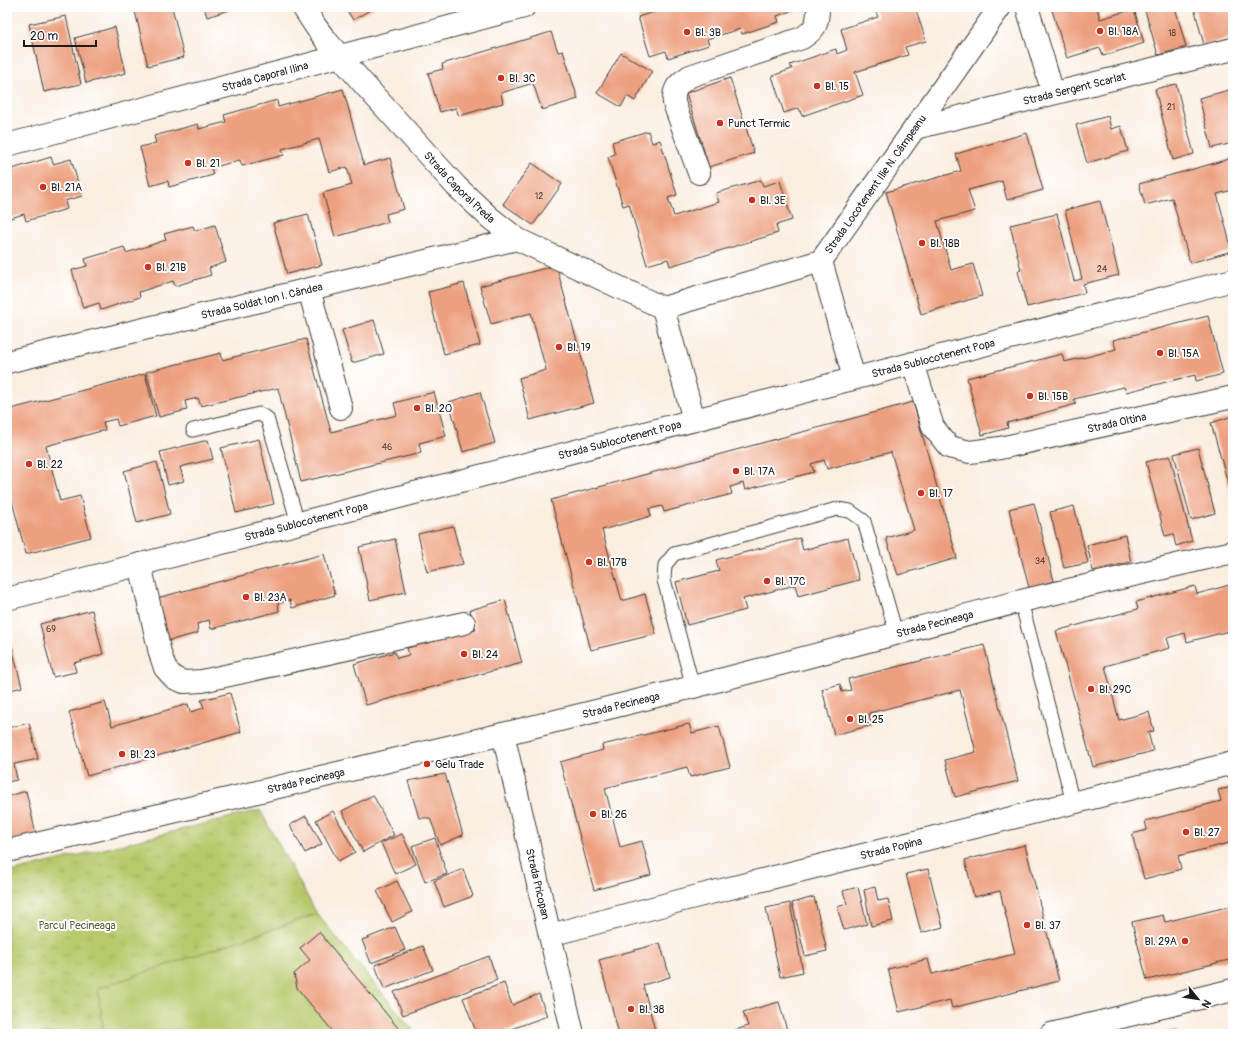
<svg xmlns="http://www.w3.org/2000/svg" width="1240" height="1041" font-family="Pangolin,sans-serif">
<defs>
<pattern id="park-tufts" width="24" height="20" patternUnits="userSpaceOnUse"><rect width="24" height="20" fill="#b8c96c"/><path d="M3 7l-1-3M5 7V3M7 7l1-3M15 17l-1-3M17 17v-4M19 17l1-3" fill="none" stroke="#9eac5d"/></pattern>
</defs>
<rect width="100%" height="100%" fill="#fff"/>
<filter id="ink" filterUnits="userSpaceOnUse"><feTurbulence type="fractalNoise" baseFrequency=".025" numOctaves="2"/><feDisplacementMap in="SourceGraphic" scale="8" xChannelSelector="R" yChannelSelector="G"/><feConvolveMatrix kernelMatrix="1 2 1 2 8 2 1 2 1" color-interpolation-filters="sRGB"/></filter>
<filter id="wash" filterUnits="userSpaceOnUse"><feTurbulence type="fractalNoise" baseFrequency=".012" numOctaves="4" result="noise"/><feDisplacementMap in="SourceGraphic" scale="16" xChannelSelector="R" yChannelSelector="G"/><feGaussianBlur stdDeviation="0.9" result="paint"/><feColorMatrix in="noise" values="0 0 0 0 0 0 0 0 0 0 0 0 0 0 0 0 0 1.4 0 .05"/><feComposite in="paint" operator="in"/></filter>
<g filter="url(#wash)">
<rect width="100%" height="100%" fill="#faeee0"/>
<path fill="url(#park-tufts)" stroke="#6a7244" d="M260,810L317,914L99,989L104,1034H7V873Z"/>
<path fill="#b8c96c" stroke="#6a7244" d="M317,914L416,1034H104L98,989L110,985V983L120,981Z"/>
<g id="blocks">
<g fill="#eda080">
<path d="M134,7H172L184,57L148,66Z"/>
<path d="M204,7H239L207,17Z"/>
<path d="M345,7H375L353,20Z"/>
<path d="M652,7H794V10L777,16L779,22L742,34L740,29L707,39L709,45L668,58L666,51L650,56L638,17L654,12Z"/>
<path d="M874,7H915L926,41L905,47L908,55L855,72L863,95L802,116L799,108L784,113L772,76L792,69L790,65L836,49L837,54L847,50L841,29L878,17Z"/>
<path d="M1051,7H1097L1100,19L1134,9L1144,43L1103,56L1100,48L1067,58Z"/>
<path d="M1144,7H1175L1186,47L1158,55Z"/>
<path d="M1194,7H1233V37L1204,45Z"/>
<path d="M66,16L81,84L44,92L29,24Z"/>
<path d="M115,27L126,73L86,83L75,38Z"/>
<path d="M551,32L558,52L563,51L578,99L542,110L533,83L501,93L503,103L459,116L456,108L440,112L428,73L443,69L442,64Z"/>
<path d="M621,53L652,71L635,101L627,96L621,107L597,93Z"/>
<path d="M730,78L754,153L709,167L686,93Z"/>
<path d="M1176,84L1194,154L1173,160L1155,89Z"/>
<path d="M343,89L364,165L390,158L404,209L386,214L388,222L335,237L323,193L352,185L347,167L329,172L319,139L282,149L284,155L242,166L240,160L211,168L213,175L169,187L168,181L150,186L140,147L156,143L154,136L198,124L199,129L226,122L224,115L277,100L278,107Z"/>
<path d="M1233,89V143L1212,148L1199,98Z"/>
<path d="M1108,116L1111,129L1121,126L1128,151L1087,163L1076,125Z"/>
<path d="M648,131L652,143L660,140L677,195L668,198L674,216L719,202L716,193L761,180L763,186L780,181L792,220L776,225L778,233L670,266L668,259L647,265L629,204L623,206L608,157L615,154L612,142Z"/>
<path d="M1027,133L1043,190L1007,200L1002,181L968,190L975,211L937,221L951,270L973,264L982,296L921,314L886,192L961,171L956,154Z"/>
<path d="M51,157L53,164L71,159L82,196L65,201L67,209L26,221L24,214L7,219V178L10,177L9,170Z"/>
<path d="M1233,158V190L1217,194L1232,251L1190,263L1172,198L1145,205L1139,184Z"/>
<path d="M532,163L562,184L533,225L503,204Z"/>
<path d="M1100,201L1119,275L1083,284L1085,293L1027,307L1018,271L1021,270L1010,225L1057,214L1074,281L1082,279L1065,210Z"/>
<path d="M308,214L322,265L287,274L273,223Z"/>
<path d="M215,225L226,262L209,268L211,275L175,286L173,281L139,292L140,297L101,310L99,303L83,308L72,270L87,266L85,259L124,247L126,253L166,240L164,234L193,226L195,231Z"/>
<path d="M556,265L594,403L530,420L519,378L546,370L531,313L491,324L480,286Z"/>
<path d="M464,283L480,345L444,354L428,292Z"/>
<path d="M1208,316L1223,374L1196,381L1195,375L1126,392L1124,387L1074,399L1076,404L1007,423L1008,428L982,435L967,378L1062,354L1064,362L1091,356L1116,349L1113,340Z"/>
<path d="M374,320L384,354L352,363L342,330Z"/>
<path d="M306,339L331,432L397,415L394,403L434,392L446,436L419,443L421,453L301,482L278,388L201,406L198,398L185,401L187,410L159,417L146,372L221,353L222,360Z"/>
<path d="M145,374L156,416L118,426L116,419L103,422L105,430L46,446L60,501L80,496L91,537L26,554L7,482V410Z"/>
<path d="M480,392L495,443L463,452L449,402Z"/>
<path d="M913,402L957,558L898,575L886,538L914,530L891,452L827,469L824,460L811,464L814,472L745,490L743,483L730,487L732,494L664,512L662,506L649,509L651,516L602,530L622,601L645,594L656,634L591,650L551,500Z"/>
<path d="M1233,416V501L1211,423Z"/>
<path d="M259,439L274,504L236,513L221,448Z"/>
<path d="M208,440L213,459L180,467L184,481L168,485L160,452Z"/>
<path d="M1198,448L1215,513L1191,520L1174,454Z"/>
<path d="M1170,456L1192,541L1176,546L1173,534L1165,536L1146,462Z"/>
<path d="M157,462L170,514L137,523L124,471Z"/>
<path d="M1034,503L1054,581L1029,588L1009,509Z"/>
<path d="M1074,506L1088,563L1064,568L1050,512Z"/>
<path d="M453,526L463,564L427,572L418,534Z"/>
<path d="M1125,535L1131,562L1093,571L1087,545Z"/>
<path d="M800,538L803,550L848,538L859,580L798,596L795,585L743,599L746,610L687,625L676,582L719,571L716,560Z"/>
<path d="M395,539L406,592L370,600L359,547Z"/>
<path d="M324,554L335,595L292,608L290,600L278,603L279,611L211,629L209,620L197,624L198,633L167,641L157,598Z"/>
<path d="M1233,584V630L1187,642L1185,633L1167,638L1170,648L1105,666L1119,720L1149,712L1154,731L1148,732L1153,751L1093,767L1056,631L1138,609L1136,602L1195,586L1197,594Z"/>
<path d="M505,600L522,663L366,705L354,664L395,652L397,658L409,655L407,648L476,630L470,610Z"/>
<path d="M92,610L103,654L74,663L76,672L53,677L40,624Z"/>
<path d="M11,644L22,687L7,691V645Z"/>
<path d="M984,645L1018,781L955,797L945,760L976,752L960,690L869,713L872,725L834,735L822,689L840,684L842,692L851,690L848,679Z"/>
<path d="M230,693L241,732L87,776L69,712L105,702L112,726L188,704L190,712L204,708L201,700Z"/>
<path d="M29,723L38,759L14,764L17,780L7,782V728Z"/>
<path d="M689,724L692,733L719,726L730,767L690,777L687,767L605,788L620,847L642,841L651,875L594,890L560,762L603,750L602,745Z"/>
<path d="M445,774L463,835L440,845L430,818H419L408,781Z"/>
<path d="M1233,787V842L1178,856L1181,869L1144,879L1132,834L1147,830L1145,821L1221,801L1218,790Z"/>
<path d="M26,791L36,834L8,841L7,836V799L9,798V796Z"/>
<path d="M373,795L394,835L363,852L342,811Z"/>
<path d="M333,811L355,852L338,861L316,820Z"/>
<path d="M306,816L322,844L305,853L290,825Z"/>
<path d="M402,834L416,864L395,874L381,843Z"/>
<path d="M435,838L447,874L425,882L412,846Z"/>
<path d="M1025,845L1059,981L952,1008L950,1000L899,1012L888,969L928,959L932,974L1015,954L1000,891L974,897L965,860Z"/>
<path d="M463,869L473,896L444,907L434,881Z"/>
<path d="M928,869L943,927L921,933L906,874Z"/>
<path d="M397,881L412,912L392,922L377,891Z"/>
<path d="M858,887L867,924L844,930L837,907L847,904L843,891Z"/>
<path d="M875,887L878,901L888,899L893,921L871,926L864,890Z"/>
<path d="M814,897L827,951L805,956L792,903Z"/>
<path d="M790,903L803,972L780,977L766,908Z"/>
<path d="M1231,906L1233,913V959L1147,980L1132,922L1163,915L1165,922Z"/>
<path d="M395,927L405,950L371,963L362,940Z"/>
<path d="M319,932L403,1034H335L297,988L294,974L310,960L300,948Z"/>
<path d="M660,943L670,977L643,985L656,1034H619L599,960Z"/>
<path d="M423,946L433,970L384,989L375,965Z"/>
<path d="M489,956L497,980L403,1015L394,992Z"/>
<path d="M504,983L512,1005L539,994L547,1016L498,1034H477L463,998Z"/>
<path d="M779,1002L788,1034H722L748,1026L743,1012Z"/>
<path d="M1177,1029L1178,1034H1158V1033Z"/>
</g>
</g>
</g>
<g filter="url(#ink)">
<use href="#blocks" fill-opacity="0" stroke="#3d3c39" stroke-width="1"/>
<g fill="none" stroke-linecap="round" stroke-linejoin="round">
<g stroke="#3d3c39" stroke-width="15">
<g id="service">
<path d="M193,430L259,414L267,418L298,523"/>
<path d="M1021,601L1073,803"/>
<path d="M693,687L664,580L665,565L674,554L837,509L850,511L864,521L896,633"/>
</g>
</g>
<g stroke="#3d3c39" stroke-width="24">
<g id="minor">
<path id="s1" d="M303,7L316,27L325,39L361,81L456,186L489,217L517,239L663,308L694,420"/>
<path d="M1027,7L1053,93"/>
<path id="s2" d="M915,128L1233,49"/>
<path id="s3" d="M7,145L524,7"/>
<path d="M699,173L674,103C673,88 678,84 690,76L802,38C816,29 818,24 818,7"/>
<path id="s4" d="M821,261L1000,7"/>
<path d="M821,261L854,378"/>
<path d="M309,289L341,408"/>
<path d="M663,308L821,261"/>
<path id="s5" d="M7,362L517,239"/>
<path id="s6" d="M913,363L933,427L949,447L970,452L1000,448L1233,397"/>
<path d="M140,564L160,653L165,668L174,678L184,682L202,681L464,623"/>
<path id="s7" d="M7,599L1233,280"/>
<path id="s8" d="M503,734L573,1034"/>
<path id="s9" d="M550,935L698,896L1233,763"/>
<path d="M1051,1034L1233,990"/>
</g>
</g>
<g stroke="#3d3c39" stroke-width="24">
<g id="tertiary">
<path id="s10" d="M7,851L503,734L693,687L1021,601L1233,552"/>
</g>
</g>
<use href="#service" stroke="#fff" stroke-width="13"/>
<use href="#minor" stroke="#fff" stroke-width="22"/>
<use href="#tertiary" stroke="#fff" stroke-width="22"/>
</g>
</g>
<g fill="#c8321e" stroke="#fff" stroke-width="1.5">
<circle cx="1100" cy="31" r="4"/>
<circle cx="687" cy="32" r="4"/>
<circle cx="501" cy="78" r="4"/>
<circle cx="817" cy="86" r="4"/>
<circle cx="720" cy="123" r="4"/>
<circle cx="188" cy="163" r="4"/>
<circle cx="43" cy="187" r="4"/>
<circle cx="752" cy="200" r="4"/>
<circle cx="922" cy="243" r="4"/>
<circle cx="148" cy="267" r="4"/>
<circle cx="559" cy="347" r="4"/>
<circle cx="1160" cy="353" r="4"/>
<circle cx="1030" cy="396" r="4"/>
<circle cx="417" cy="408" r="4"/>
<circle cx="29" cy="464" r="4"/>
<circle cx="736" cy="471" r="4"/>
<circle cx="921" cy="493" r="4"/>
<circle cx="589" cy="562" r="4"/>
<circle cx="767" cy="581" r="4"/>
<circle cx="246" cy="597" r="4"/>
<circle cx="464" cy="654" r="4"/>
<circle cx="1091" cy="689" r="4"/>
<circle cx="850" cy="719" r="4"/>
<circle cx="122" cy="754" r="4"/>
<circle cx="427" cy="764" r="4"/>
<circle cx="593" cy="814" r="4"/>
<circle cx="1186" cy="832" r="4"/>
<circle cx="1027" cy="925" r="4"/>
<circle cx="1185" cy="941" r="4"/>
<circle cx="631" cy="1009" r="4"/>
</g>
<g text-anchor="middle" stroke-width="4" stroke-linejoin="round" paint-order="stroke">
<g font-size="9" fill="#503d35">
<text x="1172" y="36">18</text>
<text x="1171" y="110">21</text>
<text x="539" y="199">12</text>
<text x="1102" y="272">24</text>
<text x="387" y="450">46</text>
<text x="1040" y="564">34</text>
<text x="51" y="632">69</text>
</g>
<g font-size="11" fill="#1c1c1c" stroke="#fff" text-anchor="start">
<text x="1108" y="35">Bl. 18A</text>
<text x="695" y="36">Bl. 3B</text>
<text x="509" y="82">Bl. 3C</text>
<text x="825" y="90">Bl. 15</text>
<text x="728" y="127">Punct Termic</text>
<text x="196" y="167">Bl. 21</text>
<text x="51" y="191">Bl. 21A</text>
<text x="760" y="204">Bl. 3E</text>
<text x="930" y="247">Bl. 18B</text>
<text x="156" y="271">Bl. 21B</text>
<text x="567" y="351">Bl. 19</text>
<text x="1168" y="357">Bl. 15A</text>
<text x="1038" y="400">Bl. 15B</text>
<text x="425" y="412">Bl. 20</text>
<text x="37" y="468">Bl. 22</text>
<text x="744" y="475">Bl. 17A</text>
<text x="929" y="497">Bl. 17</text>
<text x="597" y="566">Bl. 17B</text>
<text x="775" y="585">Bl. 17C</text>
<text x="254" y="601">Bl. 23A</text>
<text x="472" y="658">Bl. 24</text>
<text x="1099" y="693">Bl. 29C</text>
<text x="858" y="723">Bl. 25</text>
<text x="130" y="758">Bl. 23</text>
<text x="435" y="768">Gelu Trade</text>
<text x="601" y="818">Bl. 26</text>
<text x="1194" y="836">Bl. 27</text>
<text x="1035" y="929">Bl. 37</text>
<text x="1177" y="945" text-anchor="end">Bl. 29A</text>
<text x="639" y="1013">Bl. 38</text>
</g>
<g font-size="11" fill="#1c1c1c" stroke="#fff">
<text dy="4" stroke="none"><textPath href="#s3" startOffset="267">Strada Caporal Ilina</textPath></text>
<text dy="4" stroke="none"><textPath href="#s2" startOffset="164">Strada Sergent Scarlat</textPath></text>
<text dy="4" stroke="none"><textPath href="#s4" startOffset="94">Strada Locotenent Ilie N. Câmpeanu</textPath></text>
<text dy="4" stroke="none"><textPath href="#s1" startOffset="239">Strada Caporal Preda</textPath></text>
<text dy="4" stroke="none"><textPath href="#s5" startOffset="262">Strada Soldat Ion I. Cândea</textPath></text>
<text dy="4" stroke="none"><textPath href="#s7" startOffset="957">Strada Sublocotenent Popa</textPath></text>
<text dy="4" stroke="none"><textPath href="#s6" startOffset="264">Strada Oltina</textPath></text>
<text dy="4" stroke="none"><textPath href="#s7" startOffset="633">Strada Sublocotenent Popa</textPath></text>
<text dy="4" stroke="none"><textPath href="#s7" startOffset="309">Strada Sublocotenent Popa</textPath></text>
<text dy="4" stroke="none"><textPath href="#s10" startOffset="955">Strada Pecineaga</textPath></text>
<text dy="4" stroke="none"><textPath href="#s10" startOffset="631">Strada Pecineaga</textPath></text>
<text dy="4" stroke="none"><textPath href="#s10" startOffset="307">Strada Pecineaga</textPath></text>
<text dy="4" stroke="none"><textPath href="#s9" startOffset="352">Strada Popina</textPath></text>
<text dy="4" stroke="none"><textPath href="#s8" startOffset="154">Strada Pricopan</textPath></text>
</g>
<g font-size="11" fill="#5a613c" stroke="#fff">
<text x="77" y="929">Parcul Pecineaga</text>
</g>
</g>
<rect width="1240" height="1041" fill="none" stroke="#fff" stroke-width="24"/>
<g transform="translate(1198 999) rotate(120)" stroke="#ffffff" stroke-width="3" paint-order="stroke">
<path d="M0-3L7 15L0 10L-7 15Z" fill="#1c1c1c"/>
<text y="-6" font-size="11" font-weight="bold" text-anchor="middle" fill="#1c1c1c">N</text>
</g>
<path d="M24 40v6h72v-6" fill="none" stroke="#1c1c1c" stroke-width="2"/>
<text x="30" y="40" font-size="12" fill="#1c1c1c" stroke="#ffffff" stroke-width="3" paint-order="stroke">20 m</text>
</svg>
